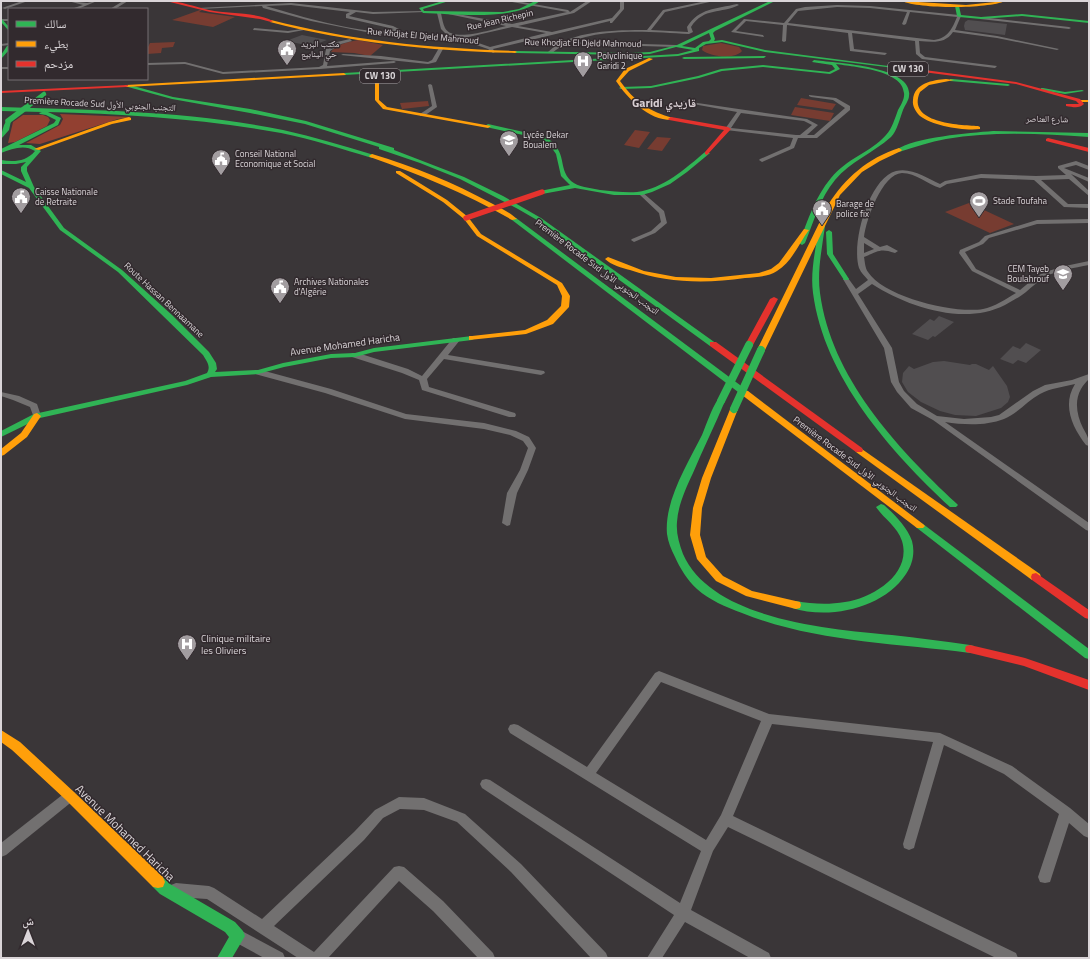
<svg xmlns="http://www.w3.org/2000/svg" width="1090" height="959" font-family="'Titillium Web','Noto Naskh Arabic',sans-serif">
<rect width="100%" height="100%" fill="#3a3638"/>
<g fill="#773c31">
<path d="M200,10H202L199,12L235,17L213,27L172,20Z"/>
<path d="M358,40L383,45L370,56L354,53L331,52C336,44 349,42 358,40Z"/>
<path d="M175,42L173,47L162,48L161,53L147,54V49L150,43Z"/>
<path d="M721,43L739,47L742,51C734,60 711,57 702,50L703,46Z"/>
<path d="M801,98L836,104L832,110L797,105Z"/>
<path d="M428,101L429,106L402,109L400,103Z"/>
<path d="M795,107L834,113L830,121L791,115Z"/>
<path d="M635,130L650,132L639,148L624,145Z"/>
<path d="M657,137L671,138L662,151L647,149Z"/>
<path d="M969,203L1014,224L990,233L945,212Z"/>
</g>
<g fill="#924031">
<path d="M60,114L131,117L118,119L40,144L26,143L60,125L63,119Z"/>
<path d="M23,115H43L48,117L50,120L47,126L15,142L8,143L13,122Z"/>
</g>
<g fill="#514e50">
<path d="M968,20L1007,24L1005,35L965,30L964,26L965,22Z"/>
<path d="M302,35L327,40L311,46L286,41Z"/>
<path d="M939,316L954,322L935,337L933,336L928,340L912,334L930,319L934,321Z"/>
<path d="M1026,343L1041,350L1026,363L1018,360L1013,364L1000,359L1013,346L1020,349Z"/>
<path d="M944,361L970,365L972,364H976L989,370L993,366L1007,386L1010,397L1008,402L1001,408L976,416L955,415L940,411L921,402L908,392L902,382L903,373L909,366L914,369L933,362Z"/>
</g>
<g fill="none" stroke-linecap="round" stroke-linejoin="round">
<g fill="#727070" fill-rule="evenodd">
<path d="M22,1H28L5,9L2,8Z"/>
<path d="M68,1L87,3L97,1L78,9H61L74,8L83,5Z"/>
<path d="M123,1H128L115,9H110Z"/>
<path d="M507,1H516L568,10L570,12L587,1H592L574,13L518,26L552,32L612,18L620,9V1H624V9L612,23H610V21L493,49L495,52L493,53L488,49L447,35L441,29L437,13L439,12L441,13C442,18 443,24 445,28C453,43 493,29 506,26L448,14L447,12L512,24L567,12ZM512,27L546,33L490,47L464,38Z"/>
<path d="M706,1H714L665,12L651,30L688,32L687,27C699,8 716,9 737,4L739,5C721,14 704,7 691,27L693,32L689,34C647,32 586,25 552,53L548,52C570,30 617,30 647,30L663,10Z"/>
<path d="M291,3L373,12L423,11L425,12L373,14L356,12L349,16L393,26L399,29L398,31L388,34L371,33L311,21L263,8L262,6L200,9L198,8ZM291,5L350,12L346,14V18L394,29C370,38 293,14 266,6Z"/>
<path d="M837,5L870,6L959,15L961,16L955,30L997,36L1059,49L1057,50L997,38L953,32C945,44 933,42 919,41L920,53L925,57L997,66L995,68L922,59L916,54L915,41L852,33L854,49L887,53L885,55L850,51L848,33L787,25L786,41L784,42L782,41L783,25L746,21L736,31L763,35L764,37L731,32L744,19L784,23L796,9L805,7ZM837,7L870,8L907,12L902,24L904,25L906,24L910,12L957,17C952,29 948,38 934,40L788,23L798,11Z"/>
<path d="M981,17L1069,27L1071,28L1069,29L980,19Z"/>
<rect x="2" y="19" width="7" height="2"/>
<path d="M254,28L288,31L302,29L304,30L288,33L253,30Z"/>
<path d="M350,39L352,41L341,44L330,51L327,66L394,61L396,62L394,63L320,69L223,74L185,64L147,65V63L185,62L223,72L319,67L323,65L326,49L337,42Z"/>
<path d="M575,42L676,45L678,46L676,47L573,44Z"/>
<path d="M9,43V45L1,46V44Z"/>
<path d="M439,48L443,49L436,62L428,64L341,55L343,54L381,56L428,62L432,60Z"/>
<rect x="1" y="67" width="8" height="2"/>
<path d="M430,84L432,85L437,107L424,116H420V114L432,106L428,85Z"/>
<path d="M809,95L836,98L850,106V110L817,138H798L794,148L762,162L759,160L760,159L790,146L793,138L726,130L725,129L737,112L682,102L684,101L807,119L818,125L807,135H814L845,108L833,100L811,97L809,96ZM741,113L804,121L812,125L800,135H796L731,128Z"/>
<path d="M1076,161L1089,166V170L1076,165L1064,168L1089,178V182L1071,174L1089,191V196L1069,179L1041,180L1068,204H1089V208L1064,207L1034,180L981,178L947,184L940,188C927,184 916,173 902,173C882,174 866,220 864,237L880,247L887,245L898,251L895,253C880,248 879,251 864,257C865,262 865,268 868,272C884,297 954,314 983,309C994,307 1006,299 1016,293L972,271L959,253L960,250L979,242L985,236L1037,220L1089,219V223L1037,224L989,238L983,244L965,252L976,269L1020,290L1037,276L1045,272L1065,266L1089,261V265C1074,268 1058,270 1045,277C1038,281 1032,287 1026,292C1020,297 1012,301 1005,305C964,326 908,307 872,284L858,294L892,348L899,382L904,391L917,404L937,416L964,419L991,417L999,415L1033,391L1045,385L1072,380L1089,374V379C1086,382 1083,385 1081,389C1074,401 1077,416 1083,428C1087,435 1089,438 1089,446L1086,445C1072,427 1062,405 1075,384C1063,387 1051,388 1040,394C1027,401 1017,414 1004,419C986,426 964,425 945,422L1089,523V531L1086,530L933,420L911,408L897,392L891,382L884,348L843,279L846,277L848,278L856,289L868,280C865,276 861,273 859,268C851,243 869,178 896,171C911,167 927,178 940,184L945,181L981,174L1036,176L1066,175L1058,168V166ZM864,243L874,249L864,253Z"/>
<path d="M642,192L664,211L667,223L655,233L634,242L631,240L632,239L651,231L661,222L659,213L640,195L639,194Z"/>
<path d="M453,338H459L460,340L448,355L544,371L545,373L541,375L444,359L427,379L429,387L515,413L516,415L515,417H509L422,390L419,380L402,373L352,357L351,355L352,353H358L408,369L422,376Z"/>
<path d="M255,370H261L331,389L406,414L484,423L516,431L529,437L536,448L528,470L517,493L510,525L507,526L502,523L507,493L520,470L528,448L523,441L510,435L484,429L405,419L325,393L255,374L254,372Z"/>
<path d="M1,392L19,396L37,404L41,416L40,418H34L30,407L13,400L1,396Z"/>
<path d="M659,671L769,714L940,733L1012,766L1070,808L1089,824V838L1084,836L1069,823L1050,882L1045,883L1040,882L1038,877L1059,814L1004,774L944,745L915,844L914,848L909,850L904,848L903,844L933,742L772,724L733,816L1016,953L1018,958H996L728,827L713,851L691,910L769,953L771,958H750L685,922L662,958H647L674,915L482,788L480,784L482,780L486,779L490,780L680,903L701,851L510,733L508,729L510,725L514,724L518,725L587,767L655,673ZM661,682L761,721L721,815L706,840L596,773Z"/>
<path d="M70,790L74,792L76,796L74,800L6,855L1,857V843L66,792Z"/>
<path d="M399,797L424,798L465,814L521,864L606,953L608,958H591L511,872L457,822L424,810L400,809L383,818L364,840L274,926L314,952L394,867L399,866L404,867L443,901L493,953L495,958H478L433,911L399,881L328,958H298L207,899L176,897L171,895L169,890L171,885L176,883L209,886L214,888L262,919L354,832L375,810Z"/>
<path d="M238,929L283,953L285,958H264L233,941L231,936L233,931Z"/>
</g>
<g fill="#30b455" fill-rule="evenodd">
<path d="M443,1H449L423,9L424,11L503,12L519,9L535,1H540C512,21 457,14 423,13L419,8Z"/>
<path d="M770,1H775L715,31L713,33L715,39L714,41L722,40L765,50L896,67L894,68L765,52L722,42L706,44L699,48V51L678,56L344,75L342,74L344,73L678,54L693,50L676,47L650,54L629,55L515,53L513,52L515,51L629,53L650,52L677,45ZM709,33L711,39L709,41L703,42L695,48L682,46Z"/>
<path d="M957,5L959,6L961,15L981,17L1022,14L1089,21V23L1022,16L981,19L959,17L957,16L955,6Z"/>
<path d="M1,18L9,27V31L1,22Z"/>
<path d="M7,46H9V50L1,59V55Z"/>
<path d="M766,56L764,58L684,59L682,58L684,57Z"/>
<path d="M814,60C832,63 914,65 909,96C909,100 905,105 903,110C900,118 897,131 891,137C873,153 851,161 835,180C820,198 814,221 805,243L802,245L799,243C808,220 815,197 831,178C847,158 870,153 886,135C892,129 895,118 898,110C900,106 905,99 904,93C903,70 854,67 836,64L840,69L830,74L763,67L722,71L699,78L651,88L621,89L619,88L621,87L651,86L698,76L721,69L763,65L829,72L835,69L832,65L812,62Z"/>
<path d="M361,76L379,80V81L377,82L359,78Z"/>
<path d="M952,79L1008,84L1010,85L1008,86L950,81V79Z"/>
<path d="M130,85L173,97L250,109L306,121L394,148V150L464,177L503,196L541,218L717,344L716,346H710L537,220L518,209L460,179L420,163L379,149V147L305,124L250,113L172,99L128,87V86Z"/>
<path d="M1043,88L1065,92L1082,90L1084,91L1065,94L1041,90V88Z"/>
<path d="M1,107C95,110 190,111 283,130C314,137 344,146 374,155L375,156L372,158C342,149 312,139 281,133C204,119 126,114 48,112L61,118L58,125L19,145H31L41,151L27,167V171L34,187L64,228L122,270L172,315L209,352L216,363L217,369L215,372L258,370L283,363L331,354L355,353L374,348L472,336L476,338L472,340L374,352L355,357L331,358L284,367L258,374L211,377L187,385L40,418L1,437V431L34,414L185,381L207,373C211,366 207,362 203,355L118,272L60,230L29,188L1,174V170L26,182L21,171V167L26,162L16,164H1V160C13,162 26,162 35,151C24,144 12,149 1,153V149L54,123L56,120L46,115L40,114L39,113L42,112L1,111Z"/>
<path d="M8,119L11,121L9,130L1,139C1,134 4,122 8,119Z"/>
<path d="M488,124L546,137C569,153 557,167 571,181C578,187 590,188 600,190C612,191 625,193 637,192C663,189 686,168 705,152L710,153L687,172L670,184L652,192L642,195H614L575,188L542,194L539,192L540,191L570,185L561,176L556,154L549,144L542,139L486,127L485,126Z"/>
<path d="M993,131L1089,133V137C1041,134 993,131 946,139C930,142 915,147 899,152L896,150C915,137 969,133 993,131Z"/>
<path d="M512,218H516L748,391L749,393L748,395H742L512,220Z"/>
<path d="M822,224L825,226C822,248 817,271 820,293C831,377 896,447 956,503L958,505L956,507H950C890,451 824,377 813,293C810,271 816,248 819,226Z"/>
<path d="M829,230L832,232L833,254L849,279L848,280H844L827,254L826,232Z"/>
<path d="M718,399H721L725,401C715,425 703,449 693,473C686,488 678,505 677,522C676,533 679,543 683,554C712,620 829,629 892,635C918,638 944,641 970,645L974,646L975,649L974,652L970,653C894,643 814,642 742,613C726,607 709,600 697,589C687,580 680,568 675,557C671,549 668,542 667,534C664,501 688,463 702,435C707,423 711,410 718,399Z"/>
<path d="M881,504L884,505C895,515 907,527 912,541C915,552 913,564 906,574C884,608 830,620 792,608L791,605L792,602L796,601C812,604 828,605 845,602C873,598 912,574 902,541C897,526 884,519 876,507Z"/>
<path d="M920,523L923,524L1089,649V659L1085,658L917,528L915,526L917,524Z"/>
<path d="M158,876L163,877L170,884L235,922L243,931L245,936L232,958H217L229,937L225,932L160,894L153,887L151,882L153,877Z"/>
</g>
<g fill="#ff9f0a" fill-rule="evenodd">
<path d="M902,1L966,5L1005,1C988,9 919,9 902,1Z"/>
<path d="M271,20C353,41 430,48 515,51L517,52L515,53C432,51 351,43 270,22Z"/>
<path d="M649,58L653,59L629,71L620,81C634,101 650,112 673,118V120C649,121 628,99 616,81L625,69Z"/>
<path d="M344,73L346,75L126,87L124,86L126,85Z"/>
<path d="M946,79L954,80L929,85L920,92C906,123 959,125 978,126L980,127V129C964,131 933,126 920,116C916,112 912,106 913,100C914,83 933,80 946,79Z"/>
<path d="M375,80L379,81V100L387,107L491,126L488,128L383,109L375,100Z"/>
<path d="M1079,100H1089V102H1077V101Z"/>
<path d="M129,117L131,118V120L112,124L39,150L34,149L109,122Z"/>
<path d="M899,148L902,150L901,151L880,161L862,172L840,195L765,350L764,352H758L757,350L828,205C845,178 868,158 899,148Z"/>
<path d="M372,154C413,166 454,183 491,203C500,208 510,212 517,219L512,220C467,194 419,174 370,157L369,156Z"/>
<path d="M396,171H400L447,200L468,217L481,234L562,283L570,296L569,307L553,324L526,334L469,340V336H472L525,330L547,320L561,306L562,296L557,285L477,236L464,219L443,202L396,173Z"/>
<path d="M804,229L809,230C799,243 792,262 777,271C768,277 756,277 745,278C705,284 667,283 630,270C622,268 611,265 605,259L608,257L644,271L676,277L711,278L759,273L771,269L779,263Z"/>
<path d="M742,391H748L923,524L925,526L923,528H917L742,395L741,393Z"/>
<path d="M731,407H737L738,409L711,478L702,508L700,535L706,557L723,576L752,591L800,602L801,605L800,608L796,609L746,596L716,581L697,559L690,535L693,508L702,478Z"/>
<path d="M37,413L41,416L27,437L4,455L1,456V449L21,433L34,414Z"/>
<path d="M859,447L1040,574L1041,577L1040,580H1032L856,452L855,450L856,448Z"/>
<path d="M1,730L20,742L74,792L163,877L165,882L163,887L158,888L153,887L66,800L12,750L1,742Z"/>
</g>
<g fill="#e5322d" fill-rule="evenodd">
<path d="M166,1C181,1 195,7 209,10C228,14 256,12 273,21L271,22L260,19L210,12Z"/>
<path d="M894,66L1016,82L1080,99L1084,104C1079,109 1073,107 1066,106V104H1079L1076,101L1016,84L892,68Z"/>
<path d="M387,74L391,75L379,82L375,81Z"/>
<path d="M128,85V86L126,87L1,93V91Z"/>
<path d="M671,117L728,127L731,129L707,155L705,154V152L724,130L669,120L668,119Z"/>
<path d="M1048,138L1089,148V152L1046,141V139Z"/>
<path d="M774,297L778,299L753,345L752,347H746L745,345L770,299Z"/>
<path d="M710,342H716L862,448L863,450L862,452H856L710,346Z"/>
<path d="M1036,573L1089,610V619L1085,618L1032,580L1031,577L1032,574Z"/>
<path d="M970,645L1025,658L1089,680V690L1024,666L966,652L965,649L966,646Z"/>
</g>
<path stroke="#30b455" stroke-width="4.5" d="M27,107L44,94"/>
<path stroke="#30b455" stroke-width="5.5" d="M8,121L28,106"/>
<g stroke="#30b455" stroke-width="8">
<path d="M721,401L749,345"/>
<path d="M734,409L761,350"/>
</g>
<path stroke="#e5322d" stroke-width="5.5" d="M466,218L542,192"/>
</g>
<defs>
<g id="civic-pin" transform="scale(1)"><path d="M0 17L-7.5 6A9.5 9.5 0 1 1 7.5 6Z" fill="#a29da0" stroke="#322a2e"/><path d="M-.6-6.5H3V-4.5H.6V-3L4-1V1h2V6H-6V1h2V-1L-.6-3ZM-1.2 2.5V6h2.4V2.5Z" fill="#fff"/></g>
<g id="hospital-pin" transform="scale(1)"><path d="M0 17L-7.5 6A9.5 9.5 0 1 1 7.5 6Z" fill="#a29da0" stroke="#322a2e"/><path d="M-5-5h3v3.5h4V-5h3V5h-3V1.5h-4V5h-3Z" fill="#fff"/></g>
<g id="school-pin" transform="scale(1)"><path d="M0 17L-7.5 6A9.5 9.5 0 1 1 7.5 6Z" fill="#a29da0" stroke="#322a2e"/><path d="M0-5L7-2L0 1L-7-2ZM-4 1L0 2.5L4 1V4Q0 6-4 4Z" fill="#fff"/></g>
<g id="stadium-pin" transform="scale(1)"><path d="M0 17L-7.5 6A9.5 9.5 0 1 1 7.5 6Z" fill="#a29da0" stroke="#322a2e"/><path d="M0-5a6.5 5 0 1 0 0 10a6.5 5 0 1 0 0-10ZM-3.5-1.8h7v3.6h-7Z" fill="#fff"/></g>
</defs>
<g fill-rule="evenodd">
<use href="#civic-pin" x="287" y="49"/>
<use href="#hospital-pin" x="583" y="61"/>
<use href="#school-pin" x="509" y="140"/>
<use href="#civic-pin" x="221" y="159"/>
<use href="#civic-pin" x="21" y="197"/>
<use href="#stadium-pin" x="979" y="201"/>
<use href="#civic-pin" x="822" y="209"/>
<use href="#school-pin" x="1063" y="274"/>
<use href="#civic-pin" x="280" y="287"/>
<use href="#hospital-pin" x="187" y="644"/>
</g>
<g text-anchor="middle" stroke-width="3" stroke-linejoin="round" paint-order="stroke">
<g font-size="9" fill="#dad5d8" stroke="#322a2e">
<text transform="translate(500 20) rotate(-13)" y="3">Rue Jean Richepin</text>
<text transform="translate(423 36) rotate(5)" y="3">Rue Khdjat El Djeld Mahmoud</text>
<text transform="translate(583 43) rotate(1)" y="3">Rue Khodjat El Djeld Mahmoud</text>
<text transform="translate(100 104) rotate(3)" y="3">Première Rocade Sud التجنب الجنوبي الأول</text>
<text transform="translate(1047 119) rotate(1)" y="3">شارع العناصر</text>
<text transform="translate(597 267) rotate(37)" y="3">Première Rocade Sud التجنب الجنوبي الأول</text>
<text transform="translate(164 300) rotate(43)" y="3">Route Hassan Bennaamane</text>
<text transform="translate(855 464) rotate(37)" y="3">Première Rocade Sud التجنب الجنوبي الأول</text>
</g>
<g font-size="9" fill="#dad5d8" stroke="#322a2e" text-anchor="start">
<text x="301" y="47">مكتب البريد<tspan x="301" dy="10">حي الينابيع</tspan></text>
<text x="597" y="59">Polyclinique<tspan x="597" dy="10">Garidi 2</tspan></text>
<text x="523" y="138">Lycée Dekar<tspan x="523" dy="10">Boualem</tspan></text>
<text x="235" y="157">Conseil National<tspan x="235" dy="10">Economique et Social</tspan></text>
<text x="35" y="195">Caisse Nationale<tspan x="35" dy="10">de Retraite</tspan></text>
<text x="993" y="204">Stade Toufaha</text>
<text x="836" y="207">Barage de<tspan x="836" dy="10">police fix</tspan></text>
<text x="1049" y="272" text-anchor="end">CEM Tayeb<tspan x="1049" dy="10">Boulahrouf</tspan></text>
<text x="294" y="285">Archives Nationales<tspan x="294" dy="10">d'Algérie</tspan></text>
</g>
<g fill="#322a2e" stroke="#a8a2a5" stroke-width="1">
<rect x="888" y="62" width="40" height="14" rx="3"/>
<rect x="360" y="69" width="40" height="14" rx="3"/>
</g>
<g font-size="9" font-weight="bold" fill="#dad5d8">
<text x="908" y="72">CW 130</text>
<text x="380" y="79">CW 130</text>
</g>
<g font-size="10" fill="#dad5d8" stroke="#322a2e">
<text transform="translate(345 344) rotate(-8)" y="4">Avenue Mohamed Haricha</text>
</g>
<g font-size="10" fill="#dad5d8" stroke="#322a2e" text-anchor="start">
<text x="201" y="642">Clinique militaire<tspan x="201" dy="12">les Oliviers</tspan></text>
</g>
<g font-size="12" font-weight="bold" fill="#d8cfd3" stroke="#322a2e">
<text x="664" y="107">Garidi قاريدي</text>
</g>
<g font-size="12" fill="#dad5d8" stroke="#322a2e">
<text transform="translate(125 833) rotate(44)" y="4">Avenue Mohamed Haricha</text>
</g>
</g>
<rect width="1090" height="959" fill="none" stroke="#dad5d8" stroke-width="4"/>
<rect x="8" y="8" width="140" height="72" fill="#322a2e" stroke="#756e72"/>
<rect x="16" y="21" width="20" height="6" fill="#30b455" stroke="#756e72"/>
<text x="44" y="28" font-size="12" fill="#dad5d8">سالك</text>
<rect x="16" y="41" width="20" height="6" fill="#ff9f0a" stroke="#756e72"/>
<text x="44" y="48" font-size="12" fill="#dad5d8">بطيء</text>
<rect x="16" y="61" width="20" height="6" fill="#e5322d" stroke="#756e72"/>
<text x="44" y="68" font-size="12" fill="#dad5d8">مزدحم</text>
<g transform="translate(28 931)" stroke="#322a2e" stroke-width="3" paint-order="stroke">
<path d="M0-3L7 15L0 10L-7 15Z" fill="#dad5d8"/>
<text y="-6" font-size="11" font-weight="bold" text-anchor="middle" fill="#dad5d8">ش</text>
</g>
</svg>
